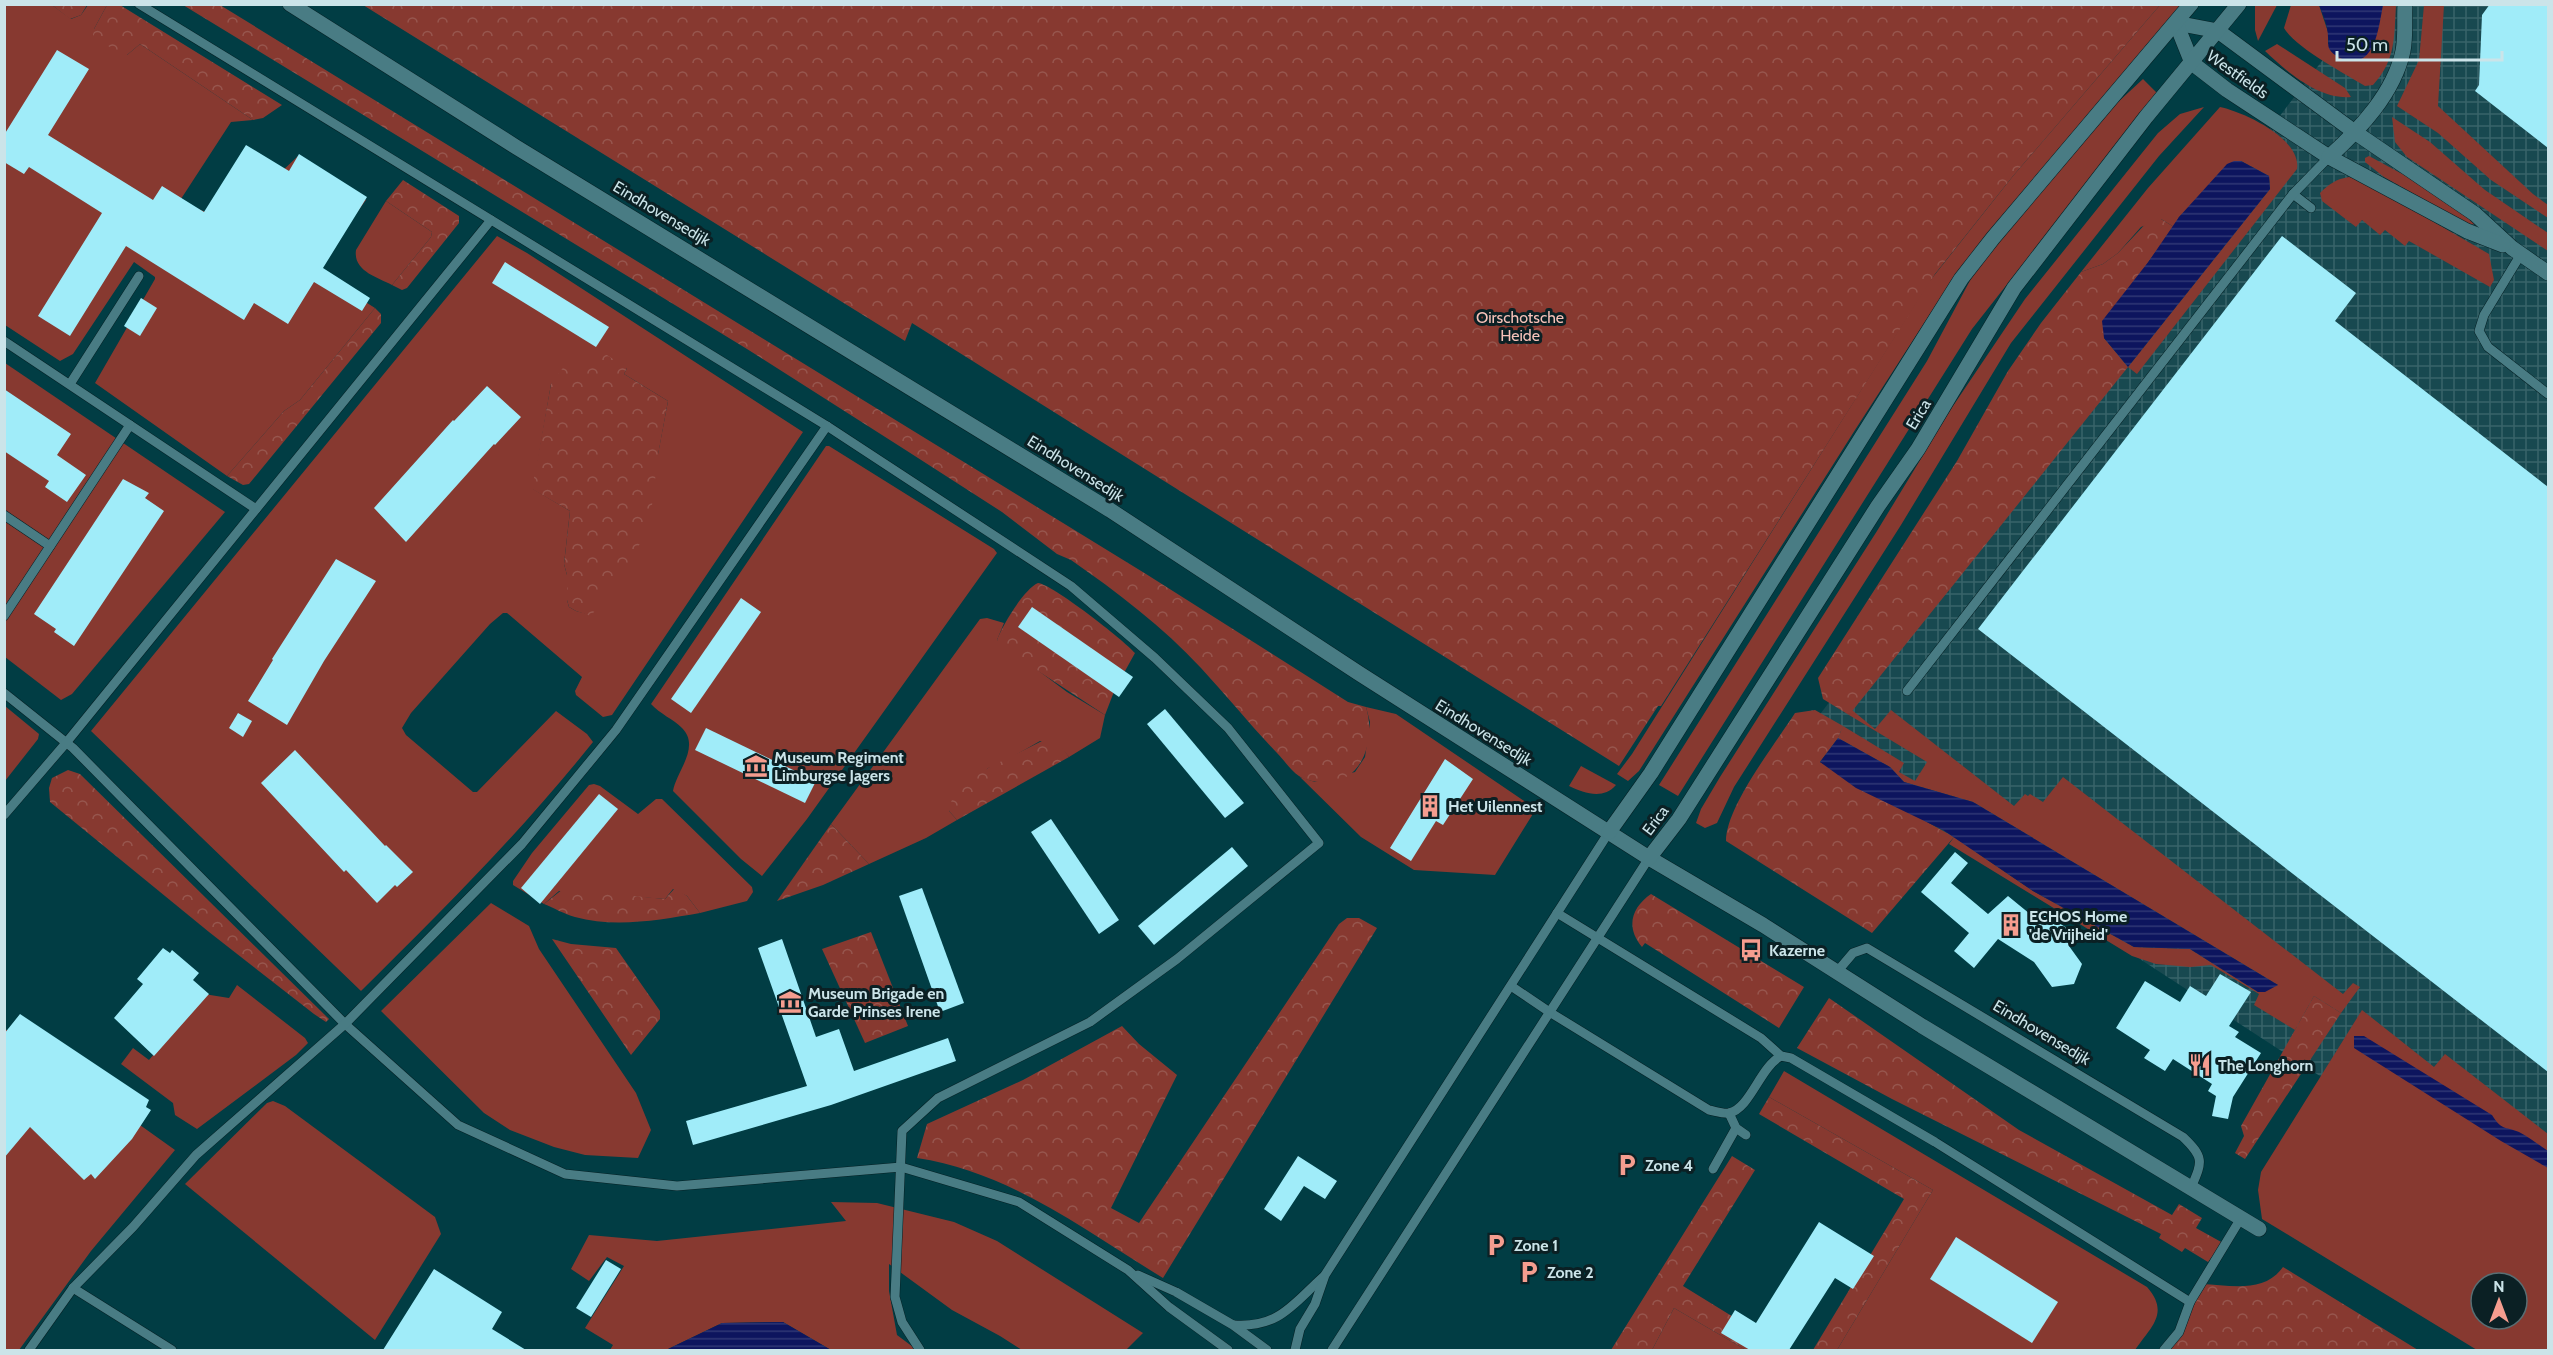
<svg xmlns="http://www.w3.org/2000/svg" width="2553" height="1355" font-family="Cabin,sans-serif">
<defs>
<pattern id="industrial-grid" width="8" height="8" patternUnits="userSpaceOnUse" patternTransform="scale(1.5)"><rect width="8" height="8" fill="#184950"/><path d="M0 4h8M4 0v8" fill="none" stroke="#386369"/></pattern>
<pattern id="forest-crowns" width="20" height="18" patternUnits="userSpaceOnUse" patternTransform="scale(1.5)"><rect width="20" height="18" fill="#873930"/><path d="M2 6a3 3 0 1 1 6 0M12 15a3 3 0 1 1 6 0" fill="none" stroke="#97564e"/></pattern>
<pattern id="water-rules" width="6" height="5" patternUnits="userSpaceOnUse" patternTransform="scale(1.5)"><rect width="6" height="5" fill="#0d155e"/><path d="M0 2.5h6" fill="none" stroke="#2f3775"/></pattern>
</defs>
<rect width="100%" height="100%" fill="#013d44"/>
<path fill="url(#industrial-grid)" d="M2365,5H2548V1224L1801,739Z"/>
<g fill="#873930" fill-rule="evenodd">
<path d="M4,5H52L71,19L81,15L88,5H107L94,29L127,55L140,44L253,120L231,122L179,202L206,212L278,175L298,156L366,200L315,270L375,308L300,400L284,411L227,476L95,383L155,279V277L134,262L73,354L60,361L5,325Z"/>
<path d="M2160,5H2182L1964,265L1939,300L1855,430L1639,771L1628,781L1617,774L1632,754L1929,282L2013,176Z"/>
<path d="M2255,5H2277L2258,41L2255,30Z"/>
<path d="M2291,5H2319L2328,32V44L2372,49L2383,5H2396C2394,37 2396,60 2373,85L2365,86C2344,73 2296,48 2284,28Z"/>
<path d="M2424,5H2444L2438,106L2533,194L2548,205V218L2491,180L2438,133L2397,106L2419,60Z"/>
<path d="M2277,44L2345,88L2351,97C2319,100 2287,72 2265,51Z"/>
<path d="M2143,79L2157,93L1972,329L1678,796L1659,785L1927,361L1974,273L2026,208L2117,103Z"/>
<path d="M2204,107L2159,156L2011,343L1901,525L1734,787L1717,823L1705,828L1696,823L1701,809L1720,777L1877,531L1953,406L2025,299L2158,133L2180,114Z"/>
<path d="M2220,107C2244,112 2302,139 2297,169L2137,374L2128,367L2270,189L2269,176L2241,161L2179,217L2174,227L2161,219L2141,227L2118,253L2103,264L2081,272L2148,188Z"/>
<path d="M2392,117L2430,142L2485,190L2548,233V251L2407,157L2395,142Z"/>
<path d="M2369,156L2441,195L2475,224L2469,225L2384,177L2365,162V158Z"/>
<path d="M2349,177L2363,181L2489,254L2494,280L2490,287L2409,241L2405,246L2385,230L2380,235L2362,220L2356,227L2322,201L2320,193C2329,184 2336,179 2349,177Z"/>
<path d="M386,201L432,232L431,237L392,285C377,277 353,271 356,250Z"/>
<path d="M497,236L527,253L803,432L612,715L603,717L576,695L575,691L582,677L507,613H503L490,624L411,713L402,728L406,735L473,792H477L556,711L587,734L593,742C522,831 442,911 361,991L91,731ZM579,367L627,368L624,374L668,401L658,454L591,615L576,611L569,607L567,600V575L564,564L570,511L533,489L551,384Z"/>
<path d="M5,363L225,512L72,694L61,700L5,657Z"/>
<path d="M826,446H829L994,549L997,553L807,819L762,876L741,859L673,791C676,772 701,747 682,728C673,719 660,714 651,704Z"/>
<path d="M987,618L1004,623L997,640L1067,692L1105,715L1100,738L1069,757L1058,744L1040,741L995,767L988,768L949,811L957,820L926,838L869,864L831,824L980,619Z"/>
<path d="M5,706L39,734L38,739L5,781Z"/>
<path d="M1366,707L1396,714L1536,809L1495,875L1414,870L1361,837L1300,777L1315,782L1355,772L1365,757L1370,722Z"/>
<path d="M1852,710L1875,729L1891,710L2014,806L2025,794L2028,796L2030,794L2043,802L2063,777L2343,994L2353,983L2360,987L2341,1013L2314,996L2295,1030L2254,1005L2259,994L2211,965L2190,967L2156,964L2132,956L1949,844L1954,837L2033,891L2134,947L2190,949L2258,992L2278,985L1973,802L1904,782L1890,767L1838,738L1843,726L1904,763L1899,772L1915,781L1927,762L1849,715Z"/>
<path d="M1581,766L1616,785C1603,800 1584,793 1569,786Z"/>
<path d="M594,784L600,786L638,814L656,799H662L752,887L753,892L747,901L700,913L687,896L673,889L665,899L559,891L544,904L513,885V881L532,853L589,785Z"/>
<path d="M491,903L529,926L539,949L636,1093L651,1130L638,1158L585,1155L554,1147L510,1130L484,1113L381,1011Z"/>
<path d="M237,985L305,1038L308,1043L296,1055L197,1129L175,1115L173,1103L121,1064L133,1048L149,1060L204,994L229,998Z"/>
<path d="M2362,1010L2434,1067L2445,1054L2548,1134V1350H2477L2262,1219L2258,1190L2261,1172ZM2481,1283H2517V1319H2481Z"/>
<path d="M4,1028L175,1150L91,1251L19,1350H4Z"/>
<path d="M1784,1071L2147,1287C2170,1313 2151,1327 2135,1350H1837L1933,1190L1769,1097Z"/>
<path d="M273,1101L285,1106L435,1217L441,1234L375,1340L185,1184L267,1103Z"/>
<path d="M831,1202L877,1203L954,1222L997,1241L1143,1333L1126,1350H1022L1000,1336L952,1310L889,1264V1291L897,1335L917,1350H831L783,1322L722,1323L666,1350H610L613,1345L585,1328L624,1266L607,1257L589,1281L571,1269L589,1235L657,1241L846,1221Z"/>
<path d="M1674,1308L1746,1350H1652Z"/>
</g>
<g fill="url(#forest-crowns)">
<path d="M52,5H87L81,15L70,19Z"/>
<path d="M107,5H120L282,105L263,118L253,120L140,44L127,55L122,56L93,35L94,29Z"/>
<path d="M183,5H220L1146,574L1348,702L1366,707C1376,739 1363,786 1321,782C1315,782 1305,780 1299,776C1291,771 1284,760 1277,753C1251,726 1227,696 1201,668C1163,627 1117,592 1071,560L1057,554L1002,512L904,449L747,349Z"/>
<path d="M363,5H2160L2013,176L1935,274L1661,706H1658L1619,766L912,323L905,341Z"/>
<path d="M403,180L459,216V223L407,288L402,290L392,285L431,237L432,232L386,201Z"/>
<path d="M2152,217L2161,219L2174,227L2149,261L2104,338L2128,367L1849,715L1823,699L1818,678L1957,461L2008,371L2041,323L2081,272L2103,264L2118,253Z"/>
<path d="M375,308L381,314V323L249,484L243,485L227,476L284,411L300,400Z"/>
<path d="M593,346L627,368L624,374L668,401L658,455L650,522L634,556L591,616L576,611L569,607L567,600V575L564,564L570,511L532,489L551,384L568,361L579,367Z"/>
<path d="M1038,583C1052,584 1124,640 1135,653L1115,689L1105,715L1000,646L997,640C1002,626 1024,589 1038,583Z"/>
<path d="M1815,710L1843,726L1838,738L1820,762L1954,837L1872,933L1726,841C1726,806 1776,743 1795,713Z"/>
<path d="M1048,738L1056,739L1069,757L957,820L949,811L954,791L988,768Z"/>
<path d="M68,770L80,774L329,1019L326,1022L314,1014L209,932L50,802L49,788L52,778Z"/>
<path d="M831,824L869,864L823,885L777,901Z"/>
<path d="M675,888L687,896L700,913C660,920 615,928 575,917C564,914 554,908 544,904L563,889L665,899Z"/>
<path d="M1651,894L1804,987L1779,1028L1645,943L1642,947C1625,927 1632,907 1651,894Z"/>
<path d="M1347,918H1359L1377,928L1163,1278C1084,1230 1010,1172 917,1158L927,1124L1023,1080L1122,1026L1139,1044L1177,1075L1111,1208L1139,1223L1339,924Z"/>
<path d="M871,932L908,1026L865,1043L822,949Z"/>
<path d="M552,939L571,944L616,948L660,1011V1019L631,1055Z"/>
<path d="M2314,996L2341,1013L2245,1159L2235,1153L2244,1136L2241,1126Z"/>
<path d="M1829,998L2019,1130L2172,1215L2179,1204L2202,1218L2196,1228L2223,1243L2208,1262L2185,1248L2182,1252L2159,1238L2161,1234L1892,1099L1797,1048Z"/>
<path d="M1769,1097L1933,1190L1837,1350H1813L1904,1199L1759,1114Z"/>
<path d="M1732,1156L1755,1170L1683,1286L1787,1350H1746L1674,1308L1652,1350H1611Z"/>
<path d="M2283,1267L2418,1350H2164L2201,1284C2230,1285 2264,1294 2283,1267Z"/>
</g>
<g fill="url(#water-rules)">
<path d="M2319,5H2383C2379,24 2376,68 2346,60C2341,59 2333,55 2330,50C2327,46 2329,42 2328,37C2328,26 2323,15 2319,5Z"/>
<path d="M2234,161H2241L2269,176L2270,189L2128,367L2104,338L2102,321L2149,261L2179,217L2227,164Z"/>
<path d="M1838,738L1890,767L1904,782L1973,802L2278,985L2265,992H2258L2190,949L2134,947L2033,891L1943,830L1856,788L1820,762Z"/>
<path d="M2354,1036H2364L2492,1115C2502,1131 2504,1126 2519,1132C2529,1137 2539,1145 2548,1151V1168L2501,1141L2354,1048Z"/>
<path d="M783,1322L831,1350H666L722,1323Z"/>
</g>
<g fill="#a0ecf9">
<path d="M2490,4H2548V148L2475,91L2479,85L2482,15Z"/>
<path d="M57,50L89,69L48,135L153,200L162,186L204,212L246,145L289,171L299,154L367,197L323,268L370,298L362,311L314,282L288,324L254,303L244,320L126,246L70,336L38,316L102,213L29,167L24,174L4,162V135Z"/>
<path d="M2282,236L2356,293L2335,321L2548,487V1072L1978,629Z"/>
<path d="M505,262L609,327L596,347L492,283Z"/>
<path d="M141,298L157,308L140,336L124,326Z"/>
<path d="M487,386L521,417L495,445L494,444L406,542L374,508L453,420L454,421Z"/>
<path d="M4,389L71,434L57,455L86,475L67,502L45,487L49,481L4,451Z"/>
<path d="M123,479L149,493L145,498L164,511L74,646L54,632L56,629L34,614Z"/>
<path d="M336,559L376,581L324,661L287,725L248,701L273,660L272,659Z"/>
<path d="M741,598L761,612L691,713L671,699Z"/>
<path d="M1032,607L1133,677L1119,697L1018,627Z"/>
<path d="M1165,709L1244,803L1225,818L1147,724Z"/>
<path d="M238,713L252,721L243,737L229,728Z"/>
<path d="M706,728L816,781L805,803L695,750Z"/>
<path d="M295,750L385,846L386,845L413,872L397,887L395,885L377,903L346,870L344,872L261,783Z"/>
<path d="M1445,759L1473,779L1443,825L1436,821L1411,861L1390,848Z"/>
<path d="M599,794L618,809L540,904L521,888Z"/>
<path d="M1051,819L1119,920L1099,934L1031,832Z"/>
<path d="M1232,847L1248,866L1154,945L1138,926Z"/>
<path d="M1955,852L1968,863L1951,883L1988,914L2008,896L2030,914L2034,908L2077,934L2069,946L2082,964L2074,984L2052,987L2034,962L1998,939L1974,968L1954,951L1969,933L1921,892Z"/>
<path d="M922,888L964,1003L940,1012L899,896Z"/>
<path d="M782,939L816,1037L839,1029L854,1071L948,1038L956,1061L831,1105L693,1145L686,1121L807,1086L758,948Z"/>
<path d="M163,948L170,953L172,950L199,973L193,980L209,994L154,1056L114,1018L143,984L137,979Z"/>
<path d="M2220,974L2251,992L2229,1026L2239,1032L2235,1037L2261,1053L2233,1097L2228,1119L2212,1116L2216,1096L2208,1091L2212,1084L2173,1059L2165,1071L2144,1058L2150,1050L2116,1028L2145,981L2180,1002L2190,986L2206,996Z"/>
<path d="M20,1014L149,1100L146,1107L151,1110L132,1139L95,1179L91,1174L84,1180L30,1127L4,1158V1034Z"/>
<path d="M1298,1156L1337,1181L1325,1199L1304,1186L1281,1221L1264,1209Z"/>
<path d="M1819,1222L1874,1256L1853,1289L1835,1278L1789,1350H1750L1721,1333L1735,1310L1756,1323Z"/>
<path d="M1956,1237L2058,1302L2032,1343L1930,1279Z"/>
<path d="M606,1260L621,1269L591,1317L576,1308Z"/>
<path d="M434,1269L502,1312L492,1329L526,1350H383Z"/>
</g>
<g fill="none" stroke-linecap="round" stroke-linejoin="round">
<g stroke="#052125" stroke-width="10">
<g id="service">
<path d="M139,4L827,426L1071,586L1155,658L1228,728L1319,843L1177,959L1090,1022L938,1098L902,1131L895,1297L902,1322L920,1350"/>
<path d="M2293,194L2311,208"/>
<path d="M2521,254L2484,315L2479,331L2488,347L2548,394"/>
<path d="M4,341L256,509"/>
<path d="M70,384L139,276"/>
<path d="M4,515L50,546"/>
<path d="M4,616L130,425"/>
<path d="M1907,691L2293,194L2329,157"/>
<path d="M4,693L73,748L345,1024L458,1125L565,1174L677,1186L901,1167L1019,1202L1128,1270L1169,1307L1228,1350"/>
<path d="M4,815L66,743L491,220"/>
<path d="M1557,913L1761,1038L1781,1056L1791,1058L1935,1142L2190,1302"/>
<path d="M1836,973L1853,953L1867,948L2183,1137C2205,1158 2202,1162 2191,1188"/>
<path d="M1511,986L1551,1013L1709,1110C1715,1111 1723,1114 1729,1113C1750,1109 1760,1067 1781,1056"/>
<path d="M1729,1113L1736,1128L1746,1135"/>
<path d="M1713,1169L1736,1128"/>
<path d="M1138,1275L1176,1292L1233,1325L1267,1350"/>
<path d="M73,1288L172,1350"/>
<path d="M1234,1325C1279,1328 1293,1304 1323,1277"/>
<path d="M29,1350L73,1288L133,1227L196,1155L345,1024L522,844L616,730L827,426"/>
<path d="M1295,1350L1300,1329L1315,1304L1325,1275L1609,832"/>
<path d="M1332,1350L1649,858"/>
<path d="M2164,1350L2179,1332L2190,1302L2241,1218"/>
</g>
</g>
<g stroke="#052125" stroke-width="16">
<g id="minor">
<path d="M2176,23L2218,31L2356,133L2475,214L2512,248L2548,273"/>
<path d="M2176,23L2192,63L2227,90L2329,157L2467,231L2503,245"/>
<path d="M2329,157C2360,129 2394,93 2403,51C2406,36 2404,20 2405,4"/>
<path d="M1649,858L1763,925L1922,1026L2259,1229"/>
</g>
</g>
<g stroke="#052125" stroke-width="16">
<g id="tertiary">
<path d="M290,4L516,147L1110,510L1360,674L1649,858L1679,819L1878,506L1918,449L2014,288L2146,117L2239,4"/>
<path d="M1609,832L1651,773L1961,279L1993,238L2191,4"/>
</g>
</g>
<use href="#service" stroke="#497c84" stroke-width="9"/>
<use href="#minor" stroke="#497c84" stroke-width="15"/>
<use href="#tertiary" stroke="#497c84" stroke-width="15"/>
</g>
<defs>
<g id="museum-bare" transform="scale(1.8)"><path d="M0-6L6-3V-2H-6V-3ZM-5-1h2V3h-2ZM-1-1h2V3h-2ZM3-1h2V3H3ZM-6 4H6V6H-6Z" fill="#f59d8f" stroke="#0b2024" stroke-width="2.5" paint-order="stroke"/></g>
<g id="building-bare" transform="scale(1.8)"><path d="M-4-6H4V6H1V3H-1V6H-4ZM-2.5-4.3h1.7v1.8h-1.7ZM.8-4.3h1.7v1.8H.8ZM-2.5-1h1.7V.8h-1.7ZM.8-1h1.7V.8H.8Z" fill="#f59d8f" stroke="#0b2024" stroke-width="2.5" paint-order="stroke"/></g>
<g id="bus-bare" transform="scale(1.8)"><path d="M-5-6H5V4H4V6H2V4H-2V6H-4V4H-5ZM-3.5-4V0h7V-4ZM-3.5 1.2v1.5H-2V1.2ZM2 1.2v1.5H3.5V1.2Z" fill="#f59d8f" stroke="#0b2024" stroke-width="2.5" paint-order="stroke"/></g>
<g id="restaurant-bare" transform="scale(1.8)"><path d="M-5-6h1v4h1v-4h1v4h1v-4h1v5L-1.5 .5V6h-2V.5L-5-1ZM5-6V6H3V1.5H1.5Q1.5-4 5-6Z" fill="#f59d8f" stroke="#0b2024" stroke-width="2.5" paint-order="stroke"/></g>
<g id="parking-bare" transform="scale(1.8)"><path d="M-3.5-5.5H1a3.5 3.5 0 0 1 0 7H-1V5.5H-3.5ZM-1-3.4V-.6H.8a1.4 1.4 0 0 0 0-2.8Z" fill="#f59d8f" stroke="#0b2024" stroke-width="2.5" paint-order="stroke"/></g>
</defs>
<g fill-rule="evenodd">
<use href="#museum-bare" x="756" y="766"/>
<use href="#building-bare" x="1430" y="806"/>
<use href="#building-bare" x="2011" y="925"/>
<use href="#bus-bare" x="1751" y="950"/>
<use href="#museum-bare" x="790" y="1002"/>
<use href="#restaurant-bare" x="2200" y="1065"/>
<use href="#parking-bare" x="1627" y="1165"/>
<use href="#parking-bare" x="1496" y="1245"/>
<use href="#parking-bare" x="1529" y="1272"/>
</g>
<g text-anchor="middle" stroke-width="6" stroke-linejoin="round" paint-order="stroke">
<g font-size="16" fill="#cbe4e9" stroke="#0b2024">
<text transform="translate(2238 74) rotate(35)" y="6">Westfields</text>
<text transform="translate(662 213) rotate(31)" y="6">Eindhovensedijk</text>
<text transform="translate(1918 414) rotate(-59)" y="6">Erica</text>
<text transform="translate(1076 468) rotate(32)" y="6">Eindhovensedijk</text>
<text transform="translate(1484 732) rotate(32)" y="6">Eindhovensedijk</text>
<text transform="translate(1655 820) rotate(-53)" y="6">Erica</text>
<text transform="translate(2042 1032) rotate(31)" y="6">Eindhovensedijk</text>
</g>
<g font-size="16" fill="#f7c2b9" stroke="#0b2024">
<text x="1520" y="323">Oirschotsche<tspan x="1520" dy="18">Heide</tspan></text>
</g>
<g font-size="16" font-weight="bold" fill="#cbe4e9" stroke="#0b2024" text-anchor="start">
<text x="774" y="763">Museum Regiment<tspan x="774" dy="18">Limburgse Jagers</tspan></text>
<text x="1448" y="812">Het Uilennest</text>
<text x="2029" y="922">ECHOS Home<tspan x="2029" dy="18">'de Vrijheid'</tspan></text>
<text x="1769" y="956">Kazerne</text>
<text x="808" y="999">Museum Brigade en<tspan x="808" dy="18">Garde Prinses Irene</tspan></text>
<text x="2218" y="1071">The Longhorn</text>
<text x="1645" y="1171">Zone 4</text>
<text x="1514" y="1251">Zone 1</text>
<text x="1547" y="1278">Zone 2</text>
</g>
</g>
<rect width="2553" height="1355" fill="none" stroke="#cbe4e9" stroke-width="12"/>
<g transform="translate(2499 1301)"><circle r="28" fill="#0b2024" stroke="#586e73" stroke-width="1.5"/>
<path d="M0-4.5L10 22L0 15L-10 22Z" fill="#f59d8f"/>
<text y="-9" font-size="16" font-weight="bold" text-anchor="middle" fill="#cbe4e9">N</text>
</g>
<path d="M2337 51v9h165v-9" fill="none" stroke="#cbe4e9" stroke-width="3"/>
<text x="2346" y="51" font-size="18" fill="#cbe4e9" stroke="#0b2024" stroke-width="4.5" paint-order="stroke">50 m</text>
</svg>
